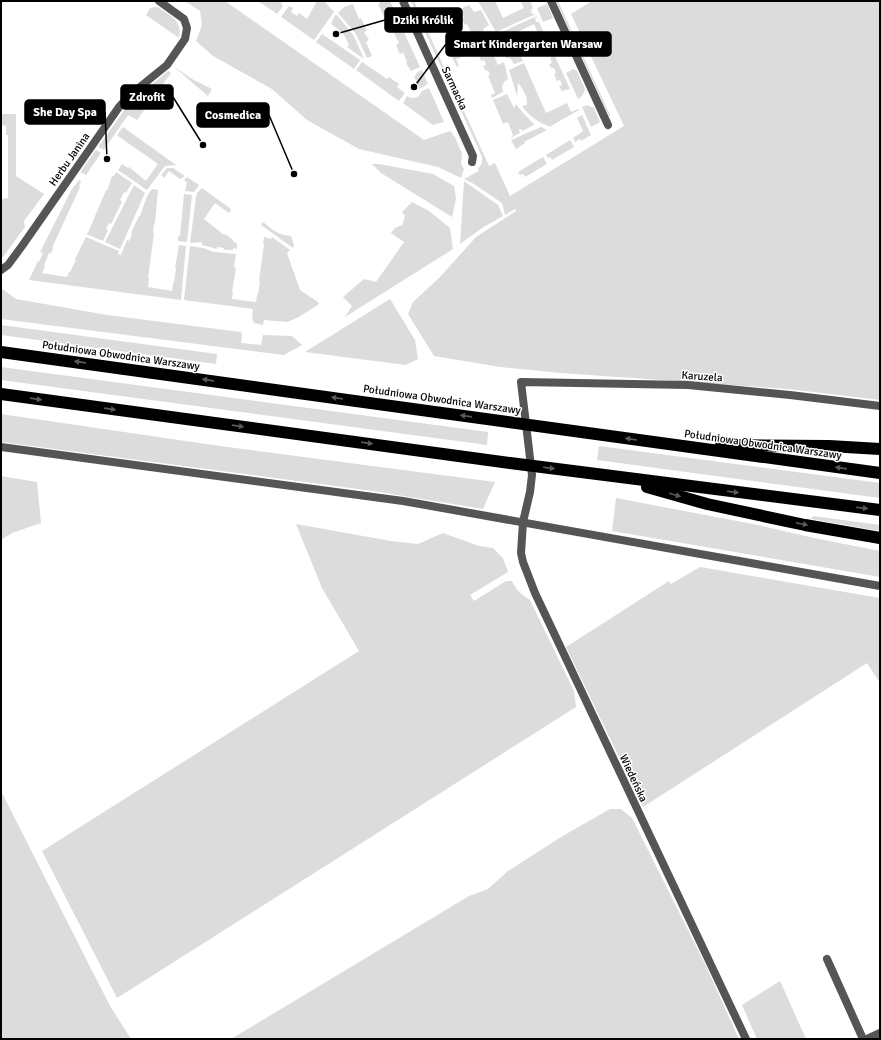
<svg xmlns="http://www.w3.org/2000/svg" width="881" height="1040" font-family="Signika,sans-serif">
<rect width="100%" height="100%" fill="#fff"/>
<g fill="#dcdcdc">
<path d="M185,1H225L424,140L450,131L455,137L462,154L461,164L464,169L461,178L438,167L359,149L307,120L272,89L213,56L196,41L202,25L200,11Z"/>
<path d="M258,1H282L281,4L283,6L277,14Z"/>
<path d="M317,1H324L334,12L314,40L281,17L289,6L293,8L291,12L297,16L299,13L307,19Z"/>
<path d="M380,1H390L400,22L391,26L389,22L387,23L378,4L380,3Z"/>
<path d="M411,1H414L489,166L495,163L510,196L624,126L571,14L592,1H880V400L788,389L561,373L500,367L434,356L408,314L413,302L440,277L476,237L516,211L515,209L505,215L502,203L474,184L464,179L479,171L478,169L482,163V157Z"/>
<path d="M478,1H495L503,18L524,8L521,2L530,1L533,8L531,10L532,14H536L496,32Z"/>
<path d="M556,1H558L610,115L609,116Z"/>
<path d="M353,4L359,19L361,18L367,31L364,32L369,40L366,42L372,56L367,58L356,34L338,13L344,7Z"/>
<path d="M547,4L553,18L543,22L537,8Z"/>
<path d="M469,5L474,12L481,10L489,25L484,28L483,32L485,37L470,44L469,42L474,39H472L470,35L472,34L467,24L465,25L462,19L464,18L460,9Z"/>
<path d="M155,7H158C170,16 183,20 179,38L146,15L150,8Z"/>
<path d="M335,15H337L354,36L364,59L347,47L349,45L343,33L331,24Z"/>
<path d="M537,16V17L535,18L536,22H539L553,53L548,55L546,49L543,50L540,43L542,42L534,24L511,35L523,61L514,64L510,58H506L497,34Z"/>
<path d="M401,26L420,67L411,71L406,63L407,62L403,52L400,54L396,45L399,43L394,33L398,32L396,28Z"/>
<path d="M322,34L360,60L354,69L316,42Z"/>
<path d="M486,39L498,65L504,62L508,79L504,82L502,86L503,92L492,98L491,95L495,93L488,76L490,75L488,70L486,71L483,66L486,65L484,60L481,61L479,56L481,55L478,47L470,50L471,53L456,59L459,66L457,67L451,55L454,54L455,56L468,51L467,48Z"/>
<path d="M555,56L570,89L562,91L559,86L562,85L560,80L557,81L554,74L556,73L554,68H551L549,64L552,63L550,58Z"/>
<path d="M362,62L387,79L389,77L399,84L397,87L405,93L399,101L356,70Z"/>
<path d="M524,63L546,113L567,103L571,112L578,109L579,110L551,126V127C539,123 529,116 522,106L527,105C528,97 523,89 518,83L517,96L509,70Z"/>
<path d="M173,66L192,79L212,89L208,96Z"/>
<path d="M573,69L577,71L585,89L583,95L578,99L566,73Z"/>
<path d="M422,70L428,84L419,89L414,76L416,75V73Z"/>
<path d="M168,71L171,73L137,120L128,115L104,150L98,147L128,105Z"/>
<path d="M429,88L444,122L433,125L403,103L407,96C414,100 419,98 422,91Z"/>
<path d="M507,94L514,108L516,104L523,113L534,124V125L522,131L521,129H519L520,133L510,138L513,135L508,122L503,124L493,100Z"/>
<path d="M587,105L594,108L600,122L591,127L582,107Z"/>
<path d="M1,114H16V176L44,194L24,221L25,227L3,257L1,258V202L2,199L8,198V135H6V126L1,125Z"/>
<path d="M582,115L591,135L581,141L580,139L575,142L573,138L583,131L577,118Z"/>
<path d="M123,127L176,165L165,166L147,190L118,170L122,164L128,168L129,167L146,181L158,164L118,136L117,135Z"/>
<path d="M541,127L547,130L524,142L525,143L516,149L511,140Z"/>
<path d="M570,140L574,147L552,160L550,157L548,158L546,155Z"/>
<path d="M96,150L101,153L86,175L80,172Z"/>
<path d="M543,157L547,164L525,177L523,174L520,175L518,172Z"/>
<path d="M372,164H379L433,174L454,186L456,199L452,217L381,173Z"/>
<path d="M167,168H173L185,176L180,179L169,171L164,178L161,175Z"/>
<path d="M116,172L132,183L126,193L124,192L120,200L122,202L111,224L109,223L106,229L108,230L103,241L86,234L88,233L106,190L107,191L112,176H114Z"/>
<path d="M187,177L199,185L194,192L185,191L187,183L184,180Z"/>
<path d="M79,180L81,181L79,186L80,187L52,248L53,249L51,253H49L44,265L45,266L42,273L67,277L69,272H70L76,260L75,259L86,237L119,251L118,254L121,255L127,240L129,241L132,234L131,233L139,216H140L147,196L152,189L158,190L155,223L154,224L153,233H154L148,278H149L148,287L172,291L173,283H174L176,269L175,268L179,245L186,246L181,300L29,280L38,261L39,262L43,253L40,252L72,189Z"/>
<path d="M464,181L498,205L503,216L482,228L460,244Z"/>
<path d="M134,185L145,193L120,249L105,242Z"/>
<path d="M202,188L231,209L229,213L215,203L204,219L224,235L225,234L233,240V241L237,244V249L233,248V250H224V248L217,247V249L202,245V242L190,243L196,197L197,193Z"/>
<path d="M184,194L192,195L187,242L178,241V236H180Z"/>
<path d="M412,202L429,211L450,228L453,249L345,317L352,306L343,297L364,279L376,282L404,242L391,233L395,228L402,225L405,216L402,212Z"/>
<path d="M263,222C273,230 278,235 291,236L294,245L293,248L261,225Z"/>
<path d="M264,237L271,239L272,237L290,250L287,253L300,290L318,302L319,304L299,317L287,322L264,320L263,325L254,323L252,318L253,309L184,300L190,246L203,248L214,252L236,254L234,267L236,268L232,292L233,293L232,299L256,302L257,295H258L260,281H259L264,244L263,243Z"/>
<path d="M1,288L16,299L107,315L241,332L242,335L241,343L261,345L263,335L292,336L302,345L284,355L1,319Z"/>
<path d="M390,299L415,340L418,359L406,365L305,352Z"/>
<path d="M1,325L217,354L216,364L1,335Z"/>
<path d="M1,367L488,432L487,445L1,380Z"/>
<path d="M1,414L213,445L495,482L483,509L373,491L1,442Z"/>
<path d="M599,446L880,483V498L597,460Z"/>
<path d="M1,476L37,482L41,523L12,533L1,540Z"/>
<path d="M616,498L758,525L814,538L880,551V577L612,531Z"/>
<path d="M813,516L880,525V531L811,519Z"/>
<path d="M296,524L391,541L418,544L443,533L479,546L493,548L503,558L508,572L470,595L474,601L506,581H512C516,590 522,595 530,600L574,691L576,707L117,998L42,851L359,651L322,588Z"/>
<path d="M700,567L880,598V683L867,663L643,807L566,647L669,581L671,584Z"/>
<path d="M1,791L110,1006L131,1039H1Z"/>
<path d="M610,809H621L632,818L706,966L739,1039H231L469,896L488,889L508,871L561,837Z"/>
<path d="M780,981L806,1039H757L742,1005Z"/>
</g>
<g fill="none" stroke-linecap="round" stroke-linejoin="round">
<g stroke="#555" stroke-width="8">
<path d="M403,1L473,156L472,162"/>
<path d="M551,1L608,125"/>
<path d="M1,270L8,265L22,246L119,107L130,95L167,65L185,39L187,28L184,19L159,1"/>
<path d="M1,447L403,501L880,586"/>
<path d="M827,959L863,1039"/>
<path d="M746,1039L535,593L523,562L521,553L523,522L530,492L532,475L521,382L688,385L790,395L880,406"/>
<path d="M867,1039L880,1033"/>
</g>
<g stroke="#000" stroke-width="12">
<path d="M1,352C294,392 587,434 880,473"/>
<path d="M1,394L510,463L880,510"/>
<path d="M721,445L829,446L880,449"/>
<path d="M647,487L707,504L805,525L880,538"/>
</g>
</g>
<defs><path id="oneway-solid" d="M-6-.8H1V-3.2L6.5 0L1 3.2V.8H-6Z"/></defs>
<g fill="#595959">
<use href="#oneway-solid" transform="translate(80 362) rotate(-172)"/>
<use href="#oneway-solid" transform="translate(208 380) rotate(-172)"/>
<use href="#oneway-solid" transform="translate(337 398) rotate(-172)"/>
<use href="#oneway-solid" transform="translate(36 399) rotate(8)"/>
<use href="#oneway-solid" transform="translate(110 409) rotate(8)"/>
<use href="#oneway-solid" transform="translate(466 416) rotate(-172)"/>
<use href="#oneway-solid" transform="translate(238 426) rotate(8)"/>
<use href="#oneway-solid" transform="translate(631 439) rotate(-171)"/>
<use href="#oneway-solid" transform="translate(367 443) rotate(8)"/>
<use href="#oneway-solid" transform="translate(549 468) rotate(7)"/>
<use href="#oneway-solid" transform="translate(841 468) rotate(-172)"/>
<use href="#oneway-solid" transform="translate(733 492) rotate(7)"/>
<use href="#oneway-solid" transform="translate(675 495) rotate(16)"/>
<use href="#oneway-solid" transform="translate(862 508) rotate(7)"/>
<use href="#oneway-solid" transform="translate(802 524) rotate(11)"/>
</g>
<g text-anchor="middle" stroke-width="3" stroke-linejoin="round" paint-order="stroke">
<g font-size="11" fill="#000" stroke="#fff">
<text transform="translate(455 88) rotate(65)" y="4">Sarmacka</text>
<text transform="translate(69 159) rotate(-55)" y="4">Herbu Janina</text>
<text transform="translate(121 355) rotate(8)" y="4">Południowa Obwodnica Warszawy</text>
<text transform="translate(702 376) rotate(4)" y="4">Karuzela</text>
<text transform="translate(442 399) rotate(8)" y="4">Południowa Obwodnica Warszawy</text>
<text transform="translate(763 444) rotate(8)" y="4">Południowa Obwodnica Warszawy</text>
<text transform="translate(634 778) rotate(65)" y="4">Wiedeńska</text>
</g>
</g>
<path fill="none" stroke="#000" stroke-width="1.5" d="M336 34L385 20M414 87L446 44M203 145L173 97M107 159L105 112M294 174L269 115"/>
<g fill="#000" stroke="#fff" stroke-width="1.5">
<circle cx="336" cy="34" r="4"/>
<circle cx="414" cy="87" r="4"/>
<circle cx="203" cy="145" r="4"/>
<circle cx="107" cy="159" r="4"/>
<circle cx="294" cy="174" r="4"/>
</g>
<g fill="#000" stroke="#000" stroke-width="1.5">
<rect x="385" y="8" width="77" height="24" rx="4"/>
<rect x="446" y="32" width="165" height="24" rx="4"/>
<rect x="121" y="85" width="52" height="24" rx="4"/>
<rect x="25" y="100" width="80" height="24" rx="4"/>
<rect x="197" y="103" width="72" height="24" rx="4"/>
</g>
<g font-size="12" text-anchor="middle" font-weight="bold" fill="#fff">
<text x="423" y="24">Dziki Królik</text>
<text x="528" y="48">Smart Kindergarten Warsaw</text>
<text x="147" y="101">Zdrofit</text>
<text x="65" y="116">She Day Spa</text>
<text x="233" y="119">Cosmedica</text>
</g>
<rect width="881" height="1040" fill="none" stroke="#000000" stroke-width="4"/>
</svg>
